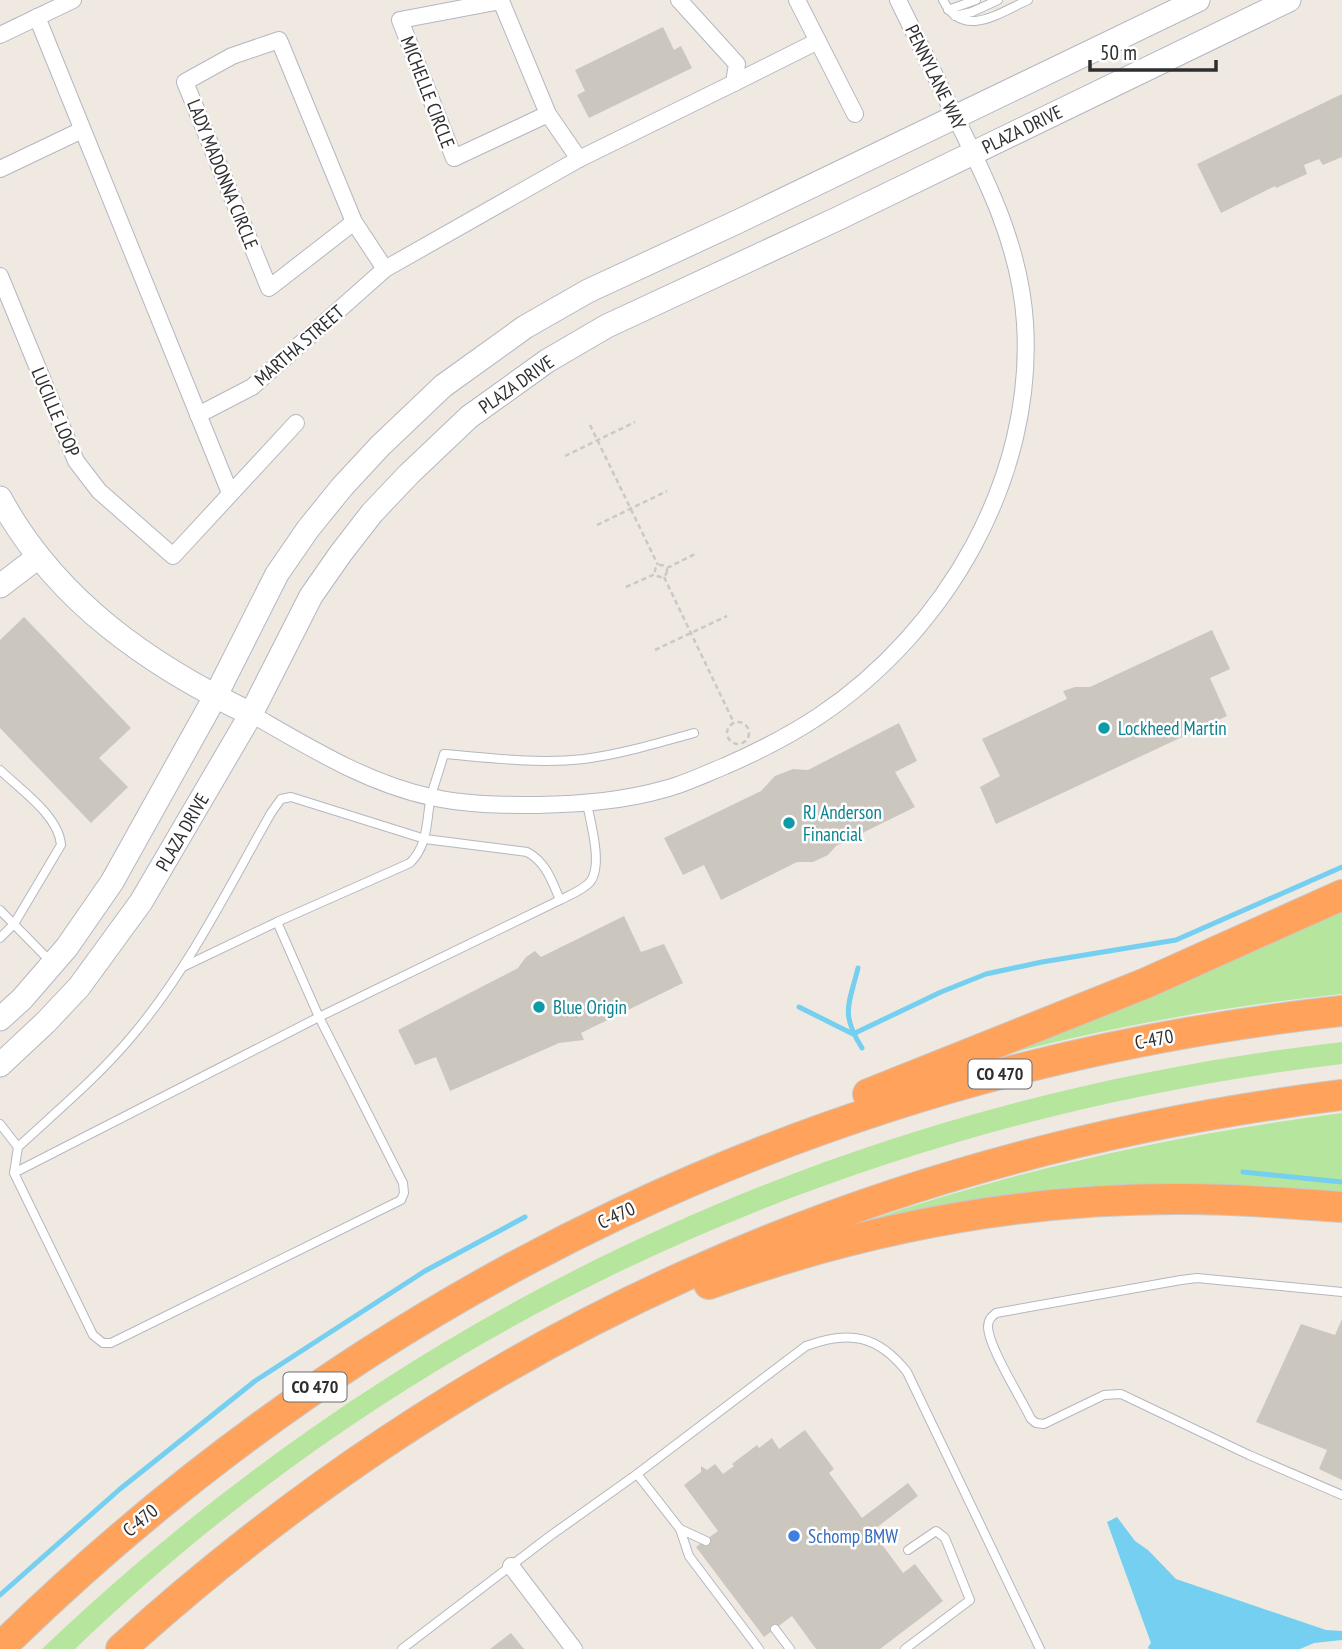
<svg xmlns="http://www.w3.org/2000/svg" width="1342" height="1649" font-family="'PT Sans Narrow',sans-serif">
<rect width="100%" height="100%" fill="#efe9e1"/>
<g fill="#b6e59e">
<path d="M1342,908V994C1227,1006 1112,1026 1000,1056Z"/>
<path d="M1342,1042V1064C867,1120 421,1316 75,1649H42C404,1304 846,1099 1342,1042Z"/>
<path d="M1342,1113V1194L871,1223L869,1220C1025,1168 1179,1134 1342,1113Z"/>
</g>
<path fill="#75cff0" d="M1117,1517L1135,1541L1148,1550L1176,1579L1326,1630L1342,1631V1640L1314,1643L1300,1649H1149L1148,1647L1151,1643L1107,1522Z"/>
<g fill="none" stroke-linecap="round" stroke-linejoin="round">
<g stroke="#75cff0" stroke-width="5">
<path d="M858,968C849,1005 840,1013 862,1048"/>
<path d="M799,1007L853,1034L941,992L986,974L1042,962L1176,940L1342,867"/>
<path d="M1243,1172L1342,1182"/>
<path d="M0,1595L120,1489L255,1381L425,1271L525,1217"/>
</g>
</g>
<g fill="#cbc7bf">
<path d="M663,27L674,50L681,46L692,68L589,118L577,95L585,91L575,70Z"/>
<path d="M1342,94V157L1323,165L1319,159L1304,165L1307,174L1276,188L1275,186L1221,213L1197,164Z"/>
<path d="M24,617L131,728L99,758L128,787L91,823L0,728V640Z"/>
<path d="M1212,630L1230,669L1210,678L1227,716L996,824L980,787L1000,776L982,739L1067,699L1063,691L1075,687H1090Z"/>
<path d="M899,723L917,761L895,772L915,807L836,846L828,855L813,862H797L721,900L704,865L683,875L664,838L761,791L775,776L793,769L808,770Z"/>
<path d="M624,916L641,952L664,944L683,983L581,1033L584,1040L559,1043L450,1091L436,1057L415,1065L398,1030L518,968L526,957L535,951L541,957Z"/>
<path d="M1342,1319V1480L1319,1469L1327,1450L1256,1422L1301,1324L1335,1335Z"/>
<path d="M805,1430L834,1469L829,1473L862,1518L908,1483L918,1496L872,1531L903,1573L915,1564L943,1601L880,1649H816L792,1616L764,1637L696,1547L718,1531L684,1485L701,1472V1466L707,1470L715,1464L723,1474L734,1466L732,1464L757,1445L759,1448L772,1438L779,1449Z"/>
<path d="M511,1633L524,1649H490Z"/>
</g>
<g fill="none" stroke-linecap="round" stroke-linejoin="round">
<g stroke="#b4b7c1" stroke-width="10">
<g id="lane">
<path d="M943,0C963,40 999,13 1028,0"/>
<path d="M948,10L976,0"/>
<path d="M955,16L972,12L998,0"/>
<path d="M0,770C21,790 59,816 61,845L14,924L0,938"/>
<path d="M560,900C570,895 583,890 590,882C603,866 591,824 587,804"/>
<path d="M0,910L52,963"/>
<path d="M277,922L410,863C429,844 426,820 431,796C435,782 440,768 444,754C491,758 537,764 584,759C622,754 658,743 694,733"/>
<path d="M0,1124L18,1147C57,1111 99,1076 133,1035C189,968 228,889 271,813L281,799L291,797L425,839L527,852C546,862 552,881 560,900L319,1017L403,1183L404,1193L401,1200L111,1343H103L93,1335L14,1173L18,1147"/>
<path d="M14,1173L319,1017L277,922L185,966"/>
<path d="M1342,1292L1197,1278L1181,1280L996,1313C991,1317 988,1320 988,1327C989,1348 1021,1398 1031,1419L1036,1423L1044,1424L1104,1395L1121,1394L1249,1455L1342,1495"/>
<path d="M637,1474L680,1529L689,1556L759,1649"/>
<path d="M680,1529L706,1541"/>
<path d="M775,1629L790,1649"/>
<path d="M402,1649L550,1536L637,1474L806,1346C849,1330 878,1335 907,1372L1040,1649"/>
<path d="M905,1649L970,1600L945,1538L936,1531L908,1550"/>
</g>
</g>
<g stroke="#b4b7c1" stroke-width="18">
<g id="street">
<path d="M797,0L855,114"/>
<path d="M37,17L230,493"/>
<path d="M0,35L73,0"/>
<path d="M734,83L818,41"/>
<path d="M548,114L454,158L400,20L501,1L548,114L579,159"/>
<path d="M0,169L82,130"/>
<path d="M354,222L269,288L185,82L232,56L279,40L354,222L385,269"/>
<path d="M0,276L76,461L99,491L173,556L296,423"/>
<path d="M198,415L252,387L385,269L579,159L734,83L737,64L679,0"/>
<path d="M251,714C309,747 366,783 431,797C466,805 502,805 538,805C581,804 623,801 665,789C685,784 705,774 725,766C757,752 789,736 819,716C946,631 1035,478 1025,323C1020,242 983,173 948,102C931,68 915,34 898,0"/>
<path d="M511,1566L574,1649"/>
</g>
</g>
<g stroke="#b4b7c1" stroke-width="25">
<g id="secondary">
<path d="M0,498C55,600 149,665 251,714"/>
<path d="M0,586L38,557"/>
<path d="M0,1019L22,999L67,947L112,882L215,697L277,574L308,529L342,487L380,446L443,386L525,327L588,291L737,222L1198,0"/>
<path d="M0,1065L46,1022L79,987L141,902L251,714L311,596L341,553L372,513L409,474L469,417L547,361L607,326L837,219L1289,0"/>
</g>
</g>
<g stroke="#c9c9c9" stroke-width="32">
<g id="highway">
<path d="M868,1094L1146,983L1342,895"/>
<path d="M709,1284C861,1229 1022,1198 1183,1199C1236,1199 1289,1203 1342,1207"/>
<path d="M0,1648C368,1287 829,1066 1342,1011"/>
<path d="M121,1649C471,1332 874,1153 1342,1095"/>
</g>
</g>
<g stroke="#c9c9c9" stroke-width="2.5" stroke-dasharray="5 3.5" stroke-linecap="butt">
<path d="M590,425L658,565"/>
<path d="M565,456L635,422"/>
<path d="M597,525L667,491"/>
<circle cx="661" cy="571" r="6"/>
<path d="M667,568L697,553"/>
<path d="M664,577L734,723"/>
<path d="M626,587L655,574"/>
<path d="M655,650L727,616"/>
<circle cx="738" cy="733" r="11"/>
</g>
<use href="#lane" stroke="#fff" stroke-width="8"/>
<use href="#street" stroke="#fff" stroke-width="16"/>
<use href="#secondary" stroke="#fff" stroke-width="23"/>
<use href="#highway" stroke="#ffa35c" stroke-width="30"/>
</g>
<g fill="#0f9aa8" stroke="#fff" stroke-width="2.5">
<circle cx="1104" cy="728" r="7"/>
<circle cx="789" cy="823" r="7"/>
<circle cx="539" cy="1007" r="7"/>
</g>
<circle fill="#3f7fe0" stroke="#fff" stroke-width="2.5" cx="794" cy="1536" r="7"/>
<g text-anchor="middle" stroke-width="5" stroke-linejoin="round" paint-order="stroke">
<g fill="#fff" stroke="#6d6d6d" stroke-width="2">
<rect x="968.5" y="1059.5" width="63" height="29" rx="5"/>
<rect x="283.5" y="1372.5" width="63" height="29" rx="5"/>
</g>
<g font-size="18" font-weight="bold" fill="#2e2e2e">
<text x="1000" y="1080">CO 470</text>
<text x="315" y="1393">CO 470</text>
</g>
<g font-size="19" fill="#2e2e2e" stroke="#fff">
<text transform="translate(936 77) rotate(64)" y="7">PENNYLANE WAY</text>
<text transform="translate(428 92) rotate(69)" y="7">MICHELLE CIRCLE</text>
<text transform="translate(1022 129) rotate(-26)" y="7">PLAZA DRIVE</text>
<text transform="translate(223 174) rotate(68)" y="7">LADY MADONNA CIRCLE</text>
<text transform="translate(299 345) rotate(-41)" y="7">MARTHA STREET</text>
<text transform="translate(516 384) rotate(-35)" y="7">PLAZA DRIVE</text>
<text transform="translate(56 412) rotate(67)" y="7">LUCILLE LOOP</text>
<text transform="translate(182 832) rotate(-60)" y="7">PLAZA DRIVE</text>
<text transform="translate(1154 1039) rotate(-11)" y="7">C-470</text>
<text transform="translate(616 1215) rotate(-25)" y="7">C-470</text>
<text transform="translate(140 1520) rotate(-40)" y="7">C-470</text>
</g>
<g font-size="19" fill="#0d838f" stroke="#fff" text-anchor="start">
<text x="1118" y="735">Lockheed Martin</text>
<text x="803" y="819">RJ Anderson<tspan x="803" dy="22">Financial</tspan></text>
<text x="553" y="1014">Blue Origin</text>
</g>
<g font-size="19" fill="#366cbe" stroke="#fff" text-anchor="start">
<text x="808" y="1543">Schomp BMW</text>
</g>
</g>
<path d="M1090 60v10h126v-10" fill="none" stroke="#2e2e2e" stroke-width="3.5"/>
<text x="1100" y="60" font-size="21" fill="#2e2e2e" stroke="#ffffff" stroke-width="5" paint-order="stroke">50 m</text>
</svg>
